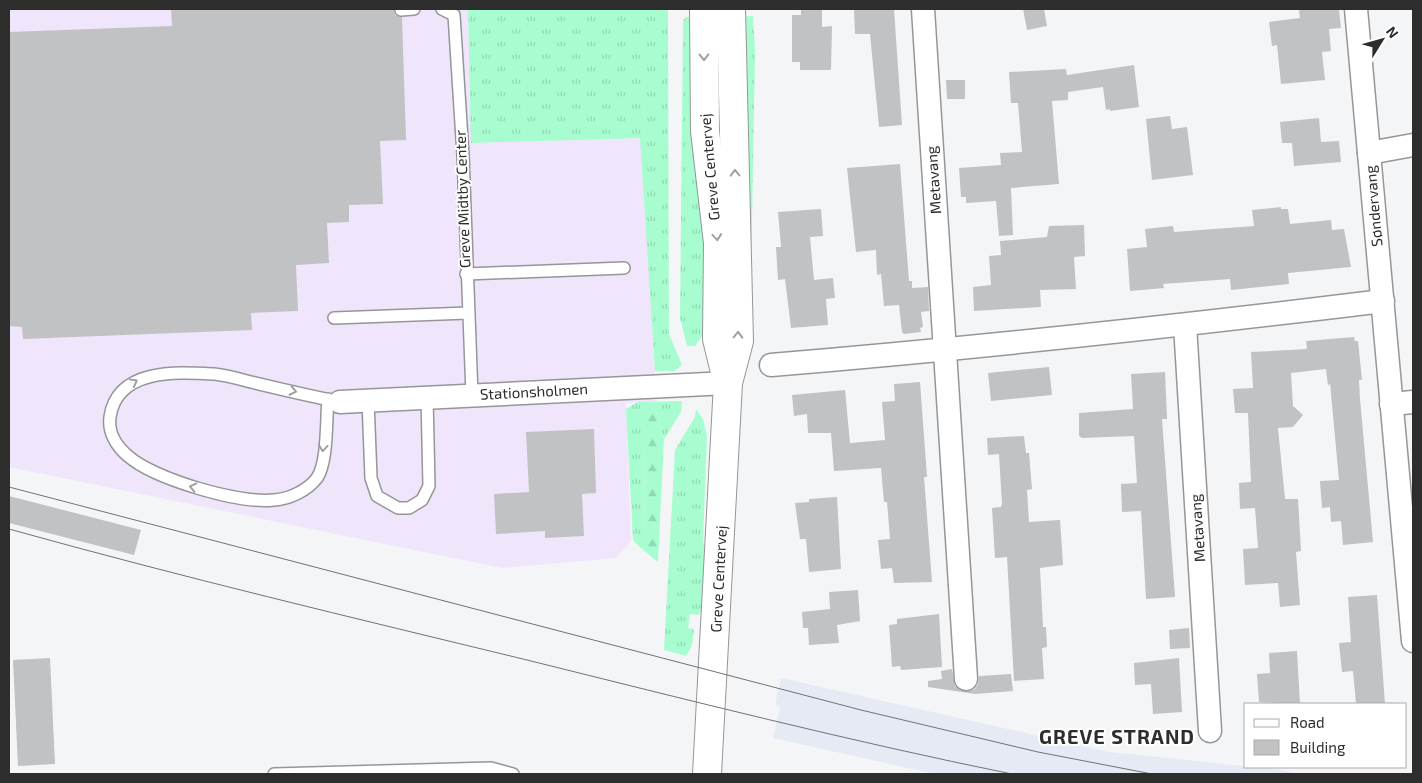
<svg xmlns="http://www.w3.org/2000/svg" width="1422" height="783" font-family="'Exo 2',sans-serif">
<defs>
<pattern id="grass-tufts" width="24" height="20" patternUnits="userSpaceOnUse" patternTransform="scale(1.25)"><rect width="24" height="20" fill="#a7fdcf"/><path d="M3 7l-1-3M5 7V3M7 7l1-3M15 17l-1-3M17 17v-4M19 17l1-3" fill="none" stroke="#90d9b2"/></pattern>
<pattern id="forest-firs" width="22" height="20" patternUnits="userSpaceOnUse" patternTransform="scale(1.25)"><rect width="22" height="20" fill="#a7fdcf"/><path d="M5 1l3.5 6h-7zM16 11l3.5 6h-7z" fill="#90d9b2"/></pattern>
</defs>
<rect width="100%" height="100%" fill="#f4f5f7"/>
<path fill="#f0e6fb" d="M9,9H468L472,143L644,137L656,402L626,403L631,541L616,558L502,568L9,467Z"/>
<path fill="#e6eaf4" d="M781,678L1110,752L1282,770L1303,774H935L773,738L780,707L775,705Z"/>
<g fill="url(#grass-tufts)">
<path d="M468,9H668L669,334L682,365L674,371H655L640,138L471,143Z"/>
<path d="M753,16L755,52L750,330L736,17Z"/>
<path d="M686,17H699L711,323L695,346H687L680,318L683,21Z"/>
<path d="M682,401L681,412L664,439L656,411L644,436L645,542L642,549L633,540L626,409L638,402Z"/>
<path d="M696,409L703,419L707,436L703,541L710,569L707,603L698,615L690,614L688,628L694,629L692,645L686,656L664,650L675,450L695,417Z"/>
</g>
<path fill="url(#forest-firs)" d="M656,411L664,439L658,562L642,549L645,542L644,436L647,412Z"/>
<g fill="#c1c2c4">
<path d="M171,9H394L395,15L402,17L406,140L380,141L383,204L349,205V222L327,223L329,263L296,265L298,311L251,313L252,330L23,339L22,327L9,326V32L172,26Z"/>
<path d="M801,9H822V27L832,26L831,70H800V62H792V15H801Z"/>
<path d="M854,9H894L902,125L879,127L870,34H855Z"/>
<path d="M1023,9H1044L1047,26L1027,30Z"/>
<path d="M1299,9L1339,10L1341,28L1329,29L1331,51L1322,52L1325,80L1281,84L1277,45L1272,46L1269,22L1300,18Z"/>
<path d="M1134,65L1139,107L1110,111V109L1106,110L1103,87L1068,92V100L1052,101L1059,184L1011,188L1013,235L999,236L996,201L966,203V197H961L959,168L1001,165L1000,153L1022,152L1018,103H1011L1009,72L1066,69L1067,75Z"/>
<path d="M946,80H965V99H947Z"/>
<path d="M1170,116L1172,129L1187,127L1193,175L1152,180L1146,119Z"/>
<path d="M1319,118L1321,142L1339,141L1341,162L1294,166L1292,143H1282L1280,122Z"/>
<path d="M900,164L909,281H912V288L928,287L929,311L921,312L923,327L920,328L921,332L904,334L902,332L899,305L884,306L881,274L877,275L876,250L856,252L847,168Z"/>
<path d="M1281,207V209H1288L1290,224L1331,220L1332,230L1344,229L1351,267L1288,273L1289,284L1231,290L1230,279L1163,284L1164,288L1130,291L1127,249L1147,247L1145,229L1173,226L1174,232L1254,226L1252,210Z"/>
<path d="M821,209L823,236L810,237L814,280L833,278L835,298L826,299L828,325L791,328L785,279L778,280L776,247H781L778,212Z"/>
<path d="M1084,225L1085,256L1074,257L1076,289L1040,290L1041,307L974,311L973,287L991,285L989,256L1001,255L1000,241L1047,237L1049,226Z"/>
<path d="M1354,337L1355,341H1358L1362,380H1359L1360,399L1373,542L1343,545L1341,521L1331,522L1330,507L1322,508L1320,481L1339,480L1330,383L1328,386L1326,369L1291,373L1293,406L1303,415L1293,427L1278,428L1285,499H1298L1301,551L1296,552L1300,605L1280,607L1278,583L1245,585L1243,549L1258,548L1255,508L1240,509L1239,483L1251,482L1248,413H1235L1233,389L1253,388L1251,352L1307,349L1306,341Z"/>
<path d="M1049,367L1052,395L991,401L988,373Z"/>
<path d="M1165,372L1167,419H1162L1175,597L1146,599L1141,511L1122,512L1121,484L1137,483L1134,436L1082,438L1079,436V413L1133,409L1131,374Z"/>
<path d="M920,382L927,477H924L932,582L894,583L892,568L881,569L878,540L890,539L887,502H884L881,468L834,471L831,433H808L807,414L794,416L792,395L845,390L850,443L885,440L882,402L895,401L894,384Z"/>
<path d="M594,429L596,493L582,494L584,536L545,538V531L496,534L494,494L529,492L526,432Z"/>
<path d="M1024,436L1026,453H1029L1032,489L1027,490L1029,522L1060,520L1063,565L1040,568L1043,627H1046L1047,647L1042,648L1044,679L1014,681L1007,557L995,558L992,508L1001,507L1002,504L999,454L988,455L987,438Z"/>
<path d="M9,496L141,530L134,555L9,523Z"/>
<path d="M837,497L841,569L809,572L806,539H800L795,503L809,502V499Z"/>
<path d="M858,590L860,621L837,625L839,643L809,645L808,628H803L802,612L830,609L829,592Z"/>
<path d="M1377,595L1385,704H1356L1353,671L1342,672L1339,643L1351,642L1348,597Z"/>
<path d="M939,614L942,667L901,670L900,666L892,667L889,625L897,624V619Z"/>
<path d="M1189,628L1190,648L1170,649L1169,630Z"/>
<path d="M1297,651L1300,704L1259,702L1257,674L1270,673L1269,653Z"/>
<path d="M50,658L55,764L18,766L13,660Z"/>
<path d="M1179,658L1182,712L1153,714L1151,684L1135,685L1134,663Z"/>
<path d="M952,669L955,686L961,691L974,690L978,684L979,676L1011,674L1013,691L975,694L928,687V681L942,679L941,671Z"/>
</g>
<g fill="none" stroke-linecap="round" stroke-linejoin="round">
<g stroke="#959698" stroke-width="14">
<g id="lane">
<path d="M442,9L454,15L463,155L472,395"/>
<path d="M401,10L414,9"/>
<path d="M466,274L624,268"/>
<path d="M334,318L468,313"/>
<path d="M328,399C326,419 328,462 317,478C307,491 289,499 274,500C239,504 154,479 128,456C116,446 108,432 110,417C117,368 177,372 214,374C226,375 239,379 251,382C280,389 310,396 340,402"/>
<path d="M368,400L371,478L377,496L398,508H409L422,500L429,486L427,397"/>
<path d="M274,774L491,768L513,774"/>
</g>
</g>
<g stroke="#959698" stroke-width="25">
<g id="street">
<path d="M923,9L966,679"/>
<path d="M1356,9L1413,641"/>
<path d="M1369,153L1413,145"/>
<path d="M1185,325L1210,731"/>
<path d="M771,365C975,348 1179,326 1383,301"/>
<path d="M340,402L728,383"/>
<path d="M1391,404L1413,402"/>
</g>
</g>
<g stroke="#959698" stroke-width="30">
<g id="secondary">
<path d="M704,9L705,131L718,243L717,339L727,380"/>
<path d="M707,774L728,383L739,341L731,9"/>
</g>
</g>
<use href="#lane" stroke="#fff" stroke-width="11"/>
<use href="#street" stroke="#fff" stroke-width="22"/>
<use href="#secondary" stroke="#fff" stroke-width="28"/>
<g stroke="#727274" stroke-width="1">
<path d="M9,487L861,710L1038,752L1152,774"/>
<path d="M9,529C181,577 354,618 527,660C688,700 849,741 1012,774"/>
</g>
</g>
<defs><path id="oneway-chevron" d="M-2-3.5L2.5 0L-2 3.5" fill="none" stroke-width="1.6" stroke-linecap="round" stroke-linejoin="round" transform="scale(1.25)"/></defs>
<g stroke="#a0a0a1">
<use href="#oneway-chevron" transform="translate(704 57) rotate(89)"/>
<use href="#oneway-chevron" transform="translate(735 173) rotate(-91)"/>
<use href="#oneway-chevron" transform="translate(717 237) rotate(85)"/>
<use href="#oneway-chevron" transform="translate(738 335) rotate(-88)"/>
<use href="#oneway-chevron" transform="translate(134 382) rotate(-29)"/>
<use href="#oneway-chevron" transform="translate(293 391) rotate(12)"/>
<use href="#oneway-chevron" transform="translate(323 448) rotate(95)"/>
<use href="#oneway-chevron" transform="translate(193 487) rotate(-167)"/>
</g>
<g text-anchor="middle" stroke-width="4" stroke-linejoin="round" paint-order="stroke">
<g font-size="15" fill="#2d2d2e" stroke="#fff">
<text transform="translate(710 167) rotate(-95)" y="5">Greve Centervej</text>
<text transform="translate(934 180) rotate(-94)" y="5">Metavang</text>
<text transform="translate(463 199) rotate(-92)" y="5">Greve Midtby Center</text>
<text transform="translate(1374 206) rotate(-95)" y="5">Søndervang</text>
<text transform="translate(534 392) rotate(-3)" y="5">Stationsholmen</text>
<text transform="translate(1198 528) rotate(-94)" y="5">Metavang</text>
<text transform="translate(719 579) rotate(-87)" y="5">Greve Centervej</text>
</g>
<g font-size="20" font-weight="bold" letter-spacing="1" fill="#2d2d2e" stroke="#fff">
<text x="1117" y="744">GREVE STRAND</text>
</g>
</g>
<rect width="1422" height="783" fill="none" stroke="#2d2d2e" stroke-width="20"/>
<rect x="1244" y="703" width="162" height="65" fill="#ffffff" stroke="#ababab"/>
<rect x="1254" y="719" width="25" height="8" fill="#ffffff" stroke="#ababab"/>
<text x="1290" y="728" font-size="15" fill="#2d2d2e">Road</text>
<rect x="1254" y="740" width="25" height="15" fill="#c1c2c4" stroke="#ababab"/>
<text x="1290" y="753" font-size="15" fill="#2d2d2e">Building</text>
<g transform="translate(1382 40) rotate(53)" stroke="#ffffff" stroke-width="4" paint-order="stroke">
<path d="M0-4L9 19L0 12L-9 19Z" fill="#2d2d2e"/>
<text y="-8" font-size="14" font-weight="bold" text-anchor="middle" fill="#2d2d2e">N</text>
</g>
</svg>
